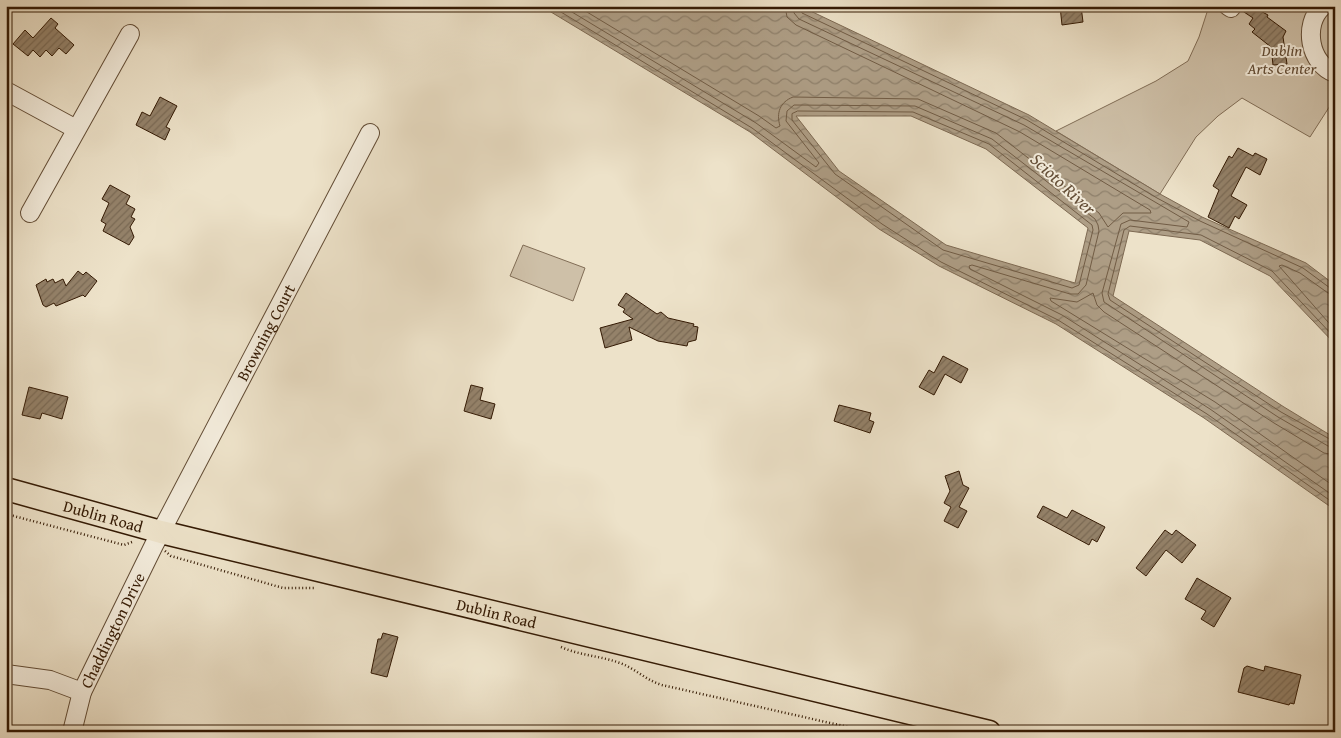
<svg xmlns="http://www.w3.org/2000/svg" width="1341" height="738" font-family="'Gentium Book Plus',serif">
<defs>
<pattern id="water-waves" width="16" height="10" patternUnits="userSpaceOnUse" patternTransform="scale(1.25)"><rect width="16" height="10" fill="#ae9e86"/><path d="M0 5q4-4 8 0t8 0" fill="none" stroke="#8e806b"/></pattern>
<pattern id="building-hatch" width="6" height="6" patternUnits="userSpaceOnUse" patternTransform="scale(1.25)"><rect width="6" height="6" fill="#94826a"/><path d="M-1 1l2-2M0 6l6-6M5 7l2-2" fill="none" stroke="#7a6a55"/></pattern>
</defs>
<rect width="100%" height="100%" fill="#ede2c9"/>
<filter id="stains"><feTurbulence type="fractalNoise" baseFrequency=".004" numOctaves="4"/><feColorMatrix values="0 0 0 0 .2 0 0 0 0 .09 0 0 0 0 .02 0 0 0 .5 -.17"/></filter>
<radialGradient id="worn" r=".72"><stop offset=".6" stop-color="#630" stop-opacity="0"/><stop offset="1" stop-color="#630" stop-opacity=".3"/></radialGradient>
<g fill="#cec0a8" stroke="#816d56">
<path d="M1209,6H1335V98L1310,137L1242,98L1218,116L1196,137L1160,194L1056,131L1156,81L1188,61L1199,37Z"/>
<path d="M523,245L585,268L573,301L510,276Z"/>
</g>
<path fill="url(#water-waves)" stroke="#7d6952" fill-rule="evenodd" d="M541,6H800L1029,115L1160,194L1202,217L1306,263L1335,285V344L1270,276L1200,240L1129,231L1113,296L1284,407L1335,438V510L1204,418L1056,324L939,266L879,229L750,132ZM796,116H911L986,149L1088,228L1075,283L946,245L839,171Z"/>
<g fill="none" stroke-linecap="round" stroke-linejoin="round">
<g stroke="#715c45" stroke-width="1">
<path d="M551,6L752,128L882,224L941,262L1058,320L1207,414L1335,504"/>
<path d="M562,6L756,123L816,167L819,163L786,121L787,111L794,105L915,106L992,139L1095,219L1098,225L1099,231L1086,285L1078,294H1070L972,265L969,266L970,269L1062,315L1210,409L1335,497"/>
<path d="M577,6L759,116L776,128L780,126C776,113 780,102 793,97L918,99L996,133L1099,213L1108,227L1123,213H1151L1150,210L1020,132L796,25L787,17L785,6"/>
<path d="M793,6L794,13L799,19L1024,125L1189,222L1187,227L1130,220L1121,224L1102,293L1104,302L1278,417L1328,446L1335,448"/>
<path d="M799,6L802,13L1027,120L1157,198L1200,221L1303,268L1330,288H1335"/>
<path d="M798,111L913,112L989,144L1092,225L1093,230L1079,285L1072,288L943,250L835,174L792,120V114Z"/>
<path d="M1335,295L1328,293L1300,273L1282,265L1279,266L1335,330"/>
<path d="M1335,338L1272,271L1201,235L1130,226L1124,230L1108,294L1110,300L1281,412L1335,442"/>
<path d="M1335,455L1324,453L1274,423L1104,312L1097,305L1093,293L1077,302L1050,298L1051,301L1215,402L1335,487"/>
</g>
</g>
<g fill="url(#building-hatch)" stroke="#341a04">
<path d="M1060,6H1081L1083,22L1062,25Z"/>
<path d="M1241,6H1251L1268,15L1267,17L1286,31L1283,37L1287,64L1273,65L1271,47L1252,32L1255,29L1249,24L1253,18L1241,10Z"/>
<path d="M51,18L58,24L55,28L74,45L66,54L59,48L52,56L46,50L40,57L33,50L28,56L13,44L25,30L33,38Z"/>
<path d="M160,97L177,106L166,127L170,129L165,140L136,125L142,112L150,116Z"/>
<path d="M1238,148L1253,156L1255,153L1267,159L1260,175L1246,167L1231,196L1247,205L1239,219L1235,216L1229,228L1208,217L1219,190L1213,186L1229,156L1232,158Z"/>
<path d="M110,185L130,196L126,204L135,209L131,217L135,219L130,227L134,237L129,245L103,231L106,224L101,221L109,203L102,199Z"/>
<path d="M78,271L83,275L86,272L97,281L85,297L83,295L56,306L54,303L46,307L43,305L36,285L46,279L47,282L53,279L55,283L63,279L66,286Z"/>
<path d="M626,293L657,314L661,312L668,318L694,324L693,326L698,327L696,340L688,342L687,346L658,341L629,327L632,340L605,348L600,328L633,319L623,312L625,309L618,305Z"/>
<path d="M943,356L968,369L961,383L945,374L934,395L919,387L929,370L934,373Z"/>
<path d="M471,385L483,388L480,400L495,404L491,419L464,411Z"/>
<path d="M29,387L68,397L62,419L42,413L40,419L22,415Z"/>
<path d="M839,405L871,413L869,420L874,422L870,433L834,421Z"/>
<path d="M959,471L963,485L969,488L959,507L967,511L958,528L944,521L951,507L944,503L950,491L945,476Z"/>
<path d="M1043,506L1067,518L1072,510L1105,527L1097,542L1092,539L1089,545L1037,517Z"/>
<path d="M1165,530L1172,535L1176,530L1196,545L1182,563L1166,550L1146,576L1136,568Z"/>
<path d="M1197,578L1231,598L1214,627L1201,619L1206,611L1185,599Z"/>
<path d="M383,633L398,637L387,677L371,673L378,639H381Z"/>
<path d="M1247,666L1264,671L1265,666L1301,675L1294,704L1290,703L1289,705L1238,692L1244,668Z"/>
</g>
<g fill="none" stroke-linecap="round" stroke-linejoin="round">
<g stroke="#624c35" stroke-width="20">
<g id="minor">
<path d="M1228,6L1231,8"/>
<path d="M1322,7C1303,24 1309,64 1335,73"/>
<path d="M6,91L76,129"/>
<path d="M30,213L130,34"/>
<path d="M6,674L50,680L82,692"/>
<path id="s1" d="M72,732L82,692L154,545L370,133"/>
</g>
</g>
<g stroke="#341a04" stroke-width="25">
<g id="major">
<path id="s2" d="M6,489L161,532L989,732"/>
</g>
</g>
<g stroke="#341a04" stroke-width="2.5" stroke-dasharray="1 2.5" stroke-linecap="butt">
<path d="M6,514L124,545L132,542"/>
<path d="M165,551L171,556L283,588H316"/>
<path d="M561,647C579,655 599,656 617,662C634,667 645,680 662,685L870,732"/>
</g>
<use href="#minor" stroke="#f3ecdc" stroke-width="18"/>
<use href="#major" stroke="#ede2c9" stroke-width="22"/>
</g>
<g text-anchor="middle" stroke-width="4" stroke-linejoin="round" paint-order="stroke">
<g font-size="16" font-style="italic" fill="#624c35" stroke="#f3ecdc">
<text x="1282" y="56">Dublin<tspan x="1282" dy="18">Arts Center</tspan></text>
</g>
<g font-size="16" fill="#341a04" stroke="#f3ecdc">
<text dy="6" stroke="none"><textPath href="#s1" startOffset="445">Browning Court</textPath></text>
<text dy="6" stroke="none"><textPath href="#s2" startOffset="101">Dublin Road</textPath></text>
<text dy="6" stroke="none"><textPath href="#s2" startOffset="506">Dublin Road</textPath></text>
<text dy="6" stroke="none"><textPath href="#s1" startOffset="110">Chaddington Drive</textPath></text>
</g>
<g font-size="18" font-style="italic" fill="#654f38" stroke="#f3ecdc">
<text transform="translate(1063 184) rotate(43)" y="6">Scioto River</text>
</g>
</g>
<rect width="1341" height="738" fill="none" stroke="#ede2c9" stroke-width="25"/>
<rect x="8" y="8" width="1326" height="723" fill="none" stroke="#341a04" stroke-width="2.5"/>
<rect x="12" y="12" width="1316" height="713" fill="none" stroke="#341a04"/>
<rect width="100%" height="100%" filter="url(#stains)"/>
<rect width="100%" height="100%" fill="url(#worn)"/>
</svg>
